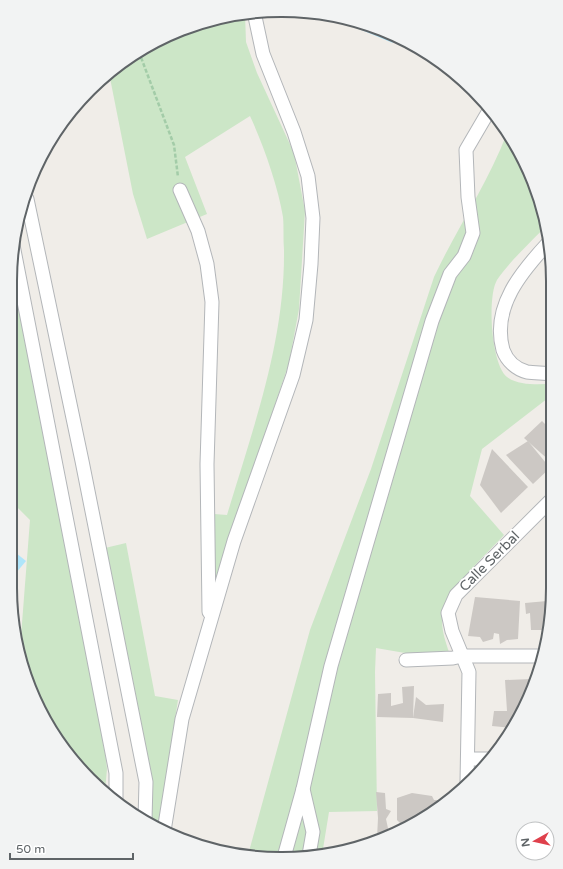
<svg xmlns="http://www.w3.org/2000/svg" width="563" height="869" font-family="'Varela Round',sans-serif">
<rect width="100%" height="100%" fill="#f0ede8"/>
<g fill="#cce6c7">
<path d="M245,14L246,42L257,73L294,153L305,211L299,309L289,363L214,586V514L227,515C253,428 285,342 284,250C283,239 284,227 283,217C278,186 263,144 250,116L185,157L207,214L147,239L133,194L109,73C135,49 177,28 211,19C222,16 234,16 245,14Z"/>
<path d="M507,133C525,161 541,192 546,226C532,241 507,264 497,280C487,297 491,364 507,377C519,386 538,384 552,384V395L482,449L470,496L504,535C487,554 448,588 443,613C440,626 445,640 449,652L405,653L376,648L375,672L377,811L329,812L322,855L264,858L248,855L310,630L371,469L434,277C457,228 488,183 507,133Z"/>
<path d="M12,271L105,750L107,769L105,791L56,739L24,675L20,649L30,520L11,501Z"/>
<path d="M126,543L155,696L178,700L158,827L151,823L152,780L105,548Z"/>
</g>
<path fill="#afe5fa" d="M16,553L26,561L10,580V560Z"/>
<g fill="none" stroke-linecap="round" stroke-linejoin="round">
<path stroke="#afe5fa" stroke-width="5" d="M351,23L392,40L400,38"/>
</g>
<g fill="#ccc8c4">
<path d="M542,421L552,431L551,462L524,438Z"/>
<path d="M528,441L550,468L533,484L506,455Z"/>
<path d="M492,449L528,487L501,513L480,485Z"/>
<path d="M475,597L520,601L518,639L507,640L500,644L499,634L494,633L493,639L483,642L480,637L468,636Z"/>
<path d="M547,601L548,609H551V623L547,634H542L543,630H531L530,613L526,614L525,603Z"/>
<path d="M531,679L532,686L525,707L512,728L492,726L494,711H507L505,680Z"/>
<path d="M414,686L413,718L377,717L378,694L391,693V706L403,703L402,687Z"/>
<path d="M416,697L426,705L444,704L443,722L413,718Z"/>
<path d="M376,792L385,793L386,809L391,811L386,819L389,833L377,838L378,818Z"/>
<path d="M412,793L432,796L434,800H442V802L417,823L412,825L401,824L397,820V798Z"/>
</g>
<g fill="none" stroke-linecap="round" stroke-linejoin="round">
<g stroke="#b3b6b9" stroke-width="15">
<g id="minor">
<path d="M180,190L198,231L207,264L212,302L207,464L209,612"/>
<path d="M27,199L82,461L146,782L145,820"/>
<path d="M549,242C522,271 491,307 503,350C507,361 516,369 527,372C535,373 544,373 552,374"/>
<path d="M13,245L116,773V802"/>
<path d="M406,660L453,658L462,656H541"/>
<path d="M468,759H491"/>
<path d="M467,782L469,672L452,631L448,613L456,595L551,500"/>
<path d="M303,789L331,666L432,321L450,274L464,256L473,233L468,197L466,150L490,109"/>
<path d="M164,831L182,719L234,541L293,375L306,320L311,264L313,218L308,176L294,132L263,54L254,12"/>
<path d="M284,857L303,789L313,832L309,855"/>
</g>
</g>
<path stroke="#a3cca8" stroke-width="2.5" stroke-dasharray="4 2" stroke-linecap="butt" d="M139,52L174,145L178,177"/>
<use href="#minor" stroke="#fff" stroke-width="13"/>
</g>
<g text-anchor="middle" stroke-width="3.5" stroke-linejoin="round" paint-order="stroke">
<g font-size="14" fill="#5f6467" stroke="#fff">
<text transform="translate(489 561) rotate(-45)" y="5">Calle Serbal</text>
</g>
</g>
<path d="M0 0H563V869H0ZM281 17H282A264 264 0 0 1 546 281V588A264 264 0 0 1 282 852H281A264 264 0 0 1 17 588V281A264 264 0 0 1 281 17Z" fill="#f2f3f3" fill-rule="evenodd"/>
<path fill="none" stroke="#5f6467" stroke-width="2" d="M281 17H282A264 264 0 0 1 546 281V588A264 264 0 0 1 282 852H281A264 264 0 0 1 17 588V281A264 264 0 0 1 281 17Z"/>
<g transform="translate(535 841) rotate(262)"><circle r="19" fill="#ffffff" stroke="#bfc1c2"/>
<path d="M0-3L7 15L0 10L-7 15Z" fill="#df404c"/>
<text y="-6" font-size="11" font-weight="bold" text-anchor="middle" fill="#5f6467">N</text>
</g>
<path d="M10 853v6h123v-6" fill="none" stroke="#5f6467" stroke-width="2"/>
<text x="16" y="853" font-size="12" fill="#5f6467" stroke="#ffffff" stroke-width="3" paint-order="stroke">50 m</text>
</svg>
